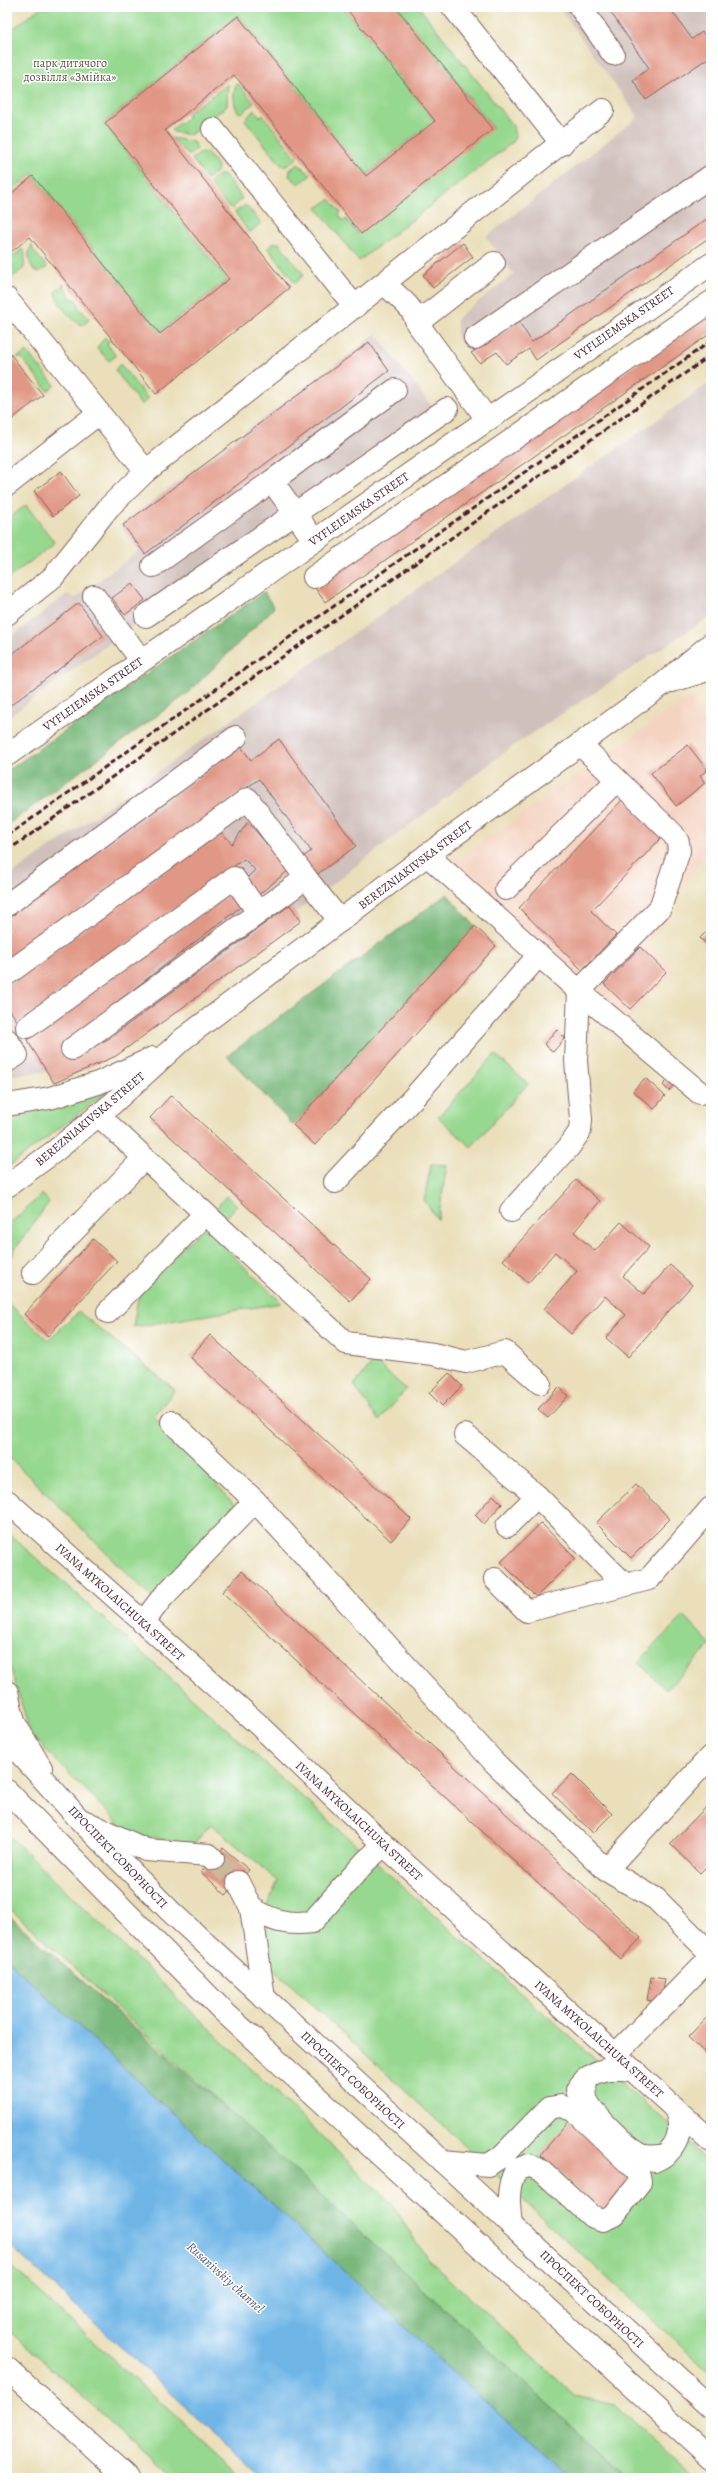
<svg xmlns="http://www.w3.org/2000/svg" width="718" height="2485" font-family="Alegreya,serif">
<rect width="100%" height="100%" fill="#fff"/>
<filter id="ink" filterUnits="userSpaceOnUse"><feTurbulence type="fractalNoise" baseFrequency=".025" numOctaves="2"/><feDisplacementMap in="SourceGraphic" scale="8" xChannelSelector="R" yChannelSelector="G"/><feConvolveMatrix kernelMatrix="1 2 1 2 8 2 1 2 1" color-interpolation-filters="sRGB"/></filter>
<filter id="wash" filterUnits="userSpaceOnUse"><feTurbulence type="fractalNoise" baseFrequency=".012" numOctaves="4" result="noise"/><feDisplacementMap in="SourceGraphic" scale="16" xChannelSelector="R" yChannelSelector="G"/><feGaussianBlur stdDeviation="0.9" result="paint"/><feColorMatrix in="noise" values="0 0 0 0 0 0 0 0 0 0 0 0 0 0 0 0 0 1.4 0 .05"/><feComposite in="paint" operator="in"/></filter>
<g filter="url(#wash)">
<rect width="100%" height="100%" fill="#eadfba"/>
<path fill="#f4d3c0" d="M690,696L711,731V844L648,942L674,971L627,1020L448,866Z"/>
<g fill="#d0c0bc">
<path d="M559,7H711V236L536,360L529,349L506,364L497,352L480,363L457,337V318L514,274L486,237L638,117Z"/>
<path d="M376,334L432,407L7,718V640L67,594L76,598L139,551L120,525Z"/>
<path d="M711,382V616L510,748L175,1005L95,1060L43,1072L7,1076V878Z"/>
</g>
<g fill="#96d88f" stroke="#707c5d">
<path d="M41,7H343L434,120L366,175L238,15L104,123L227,280L160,332L32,174L7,194V33Z"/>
<path d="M397,7H419L513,126L515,137L513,142L359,261L317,208L330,199L341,213L339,215L343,221L346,219L358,234L493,128Z"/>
<path d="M238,83L254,103L242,113L238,112C233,105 232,89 238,83Z"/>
<path d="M228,84L227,106L190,135L173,132L171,130L188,117V113Z"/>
<path d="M254,110L260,117L263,115L297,158L287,166L281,165L245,120Z"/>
<path d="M172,138L193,142L197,148L189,156Z"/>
<path d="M202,152L207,153L218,166L217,171L207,179L192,159Z"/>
<path d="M298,164L311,175L299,184L289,176L290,170Z"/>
<path d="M219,175H225L242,198L232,209L230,206L228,207L209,183Z"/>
<path d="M246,205L261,223L249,233L235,212Z"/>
<path d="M274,243H279L304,275L295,283L268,248Z"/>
<path d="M32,245L33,250L47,267L39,272L34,270C29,264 26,252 32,245Z"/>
<path d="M22,249L25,253L24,268L7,282V261Z"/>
<path d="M63,284L72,300L74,298L79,304L78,307L90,319L83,325C74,324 56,302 55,292Z"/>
<path d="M105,337L109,341L107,344L116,356L109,361L97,348Z"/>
<path d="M27,352L55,385L48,391L21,357L17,358Z"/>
<path d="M120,364L148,399L141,405L115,370Z"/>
<path d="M26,505L55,543L7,579V520Z"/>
<path d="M495,1054L528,1084L471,1147L438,1117Z"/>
<path d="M121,1081L7,1168V1112Z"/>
<path d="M431,1164L447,1165L438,1220L424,1200Z"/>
<path d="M42,1194L49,1202L14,1250L7,1274V1226Z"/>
<path d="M226,1196L237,1205L222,1223L211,1215Z"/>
<path d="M204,1228L282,1303L133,1327L140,1286Z"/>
<path d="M7,1302L48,1340L79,1312L175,1390L154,1416L237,1507L154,1600L7,1455Z"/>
<path d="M374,1361L406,1389L379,1421L354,1385Z"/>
<path d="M7,1532L711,2163V2374L266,1962L259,1923L278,1881L211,1824L194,1844L130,1835L31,1735L9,1663L7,1644Z"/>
<path d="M684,1616L711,1645L666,1690L638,1662Z"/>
<path d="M7,1834L393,2205L426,2257L575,2396L615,2405L694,2478H628L7,1906Z"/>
<path d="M7,2262L243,2478H172L7,2328Z"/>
</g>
<g fill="#78b87a" stroke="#616c52">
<path d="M264,592L274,608L188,693L7,825V771Z"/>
<path d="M447,894L475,926L293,1125L227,1056Z"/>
<path d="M7,1914L257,2136L628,2478H568L7,1960Z"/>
</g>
<path fill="#6eb5e6" stroke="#5c6a88" d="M7,1960L568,2478H264L7,2243Z"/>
<g id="blocks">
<g fill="#e19785">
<path d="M345,7H396L493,129L361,234L240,82L234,75L230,78L165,130L289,288L156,394L30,237L7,255V197L33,176L160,334L229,279L105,123L238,16L366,176L435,121Z"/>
<path d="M607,7H669L692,39L702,32L711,44V56L646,100L633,80L649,68Z"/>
<path d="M711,216V236L536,360L529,349L506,364L497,352L480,363L471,353L519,322L532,342Z"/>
<path d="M463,243L473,257L433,288L423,275Z"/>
<path d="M711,312V333L325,602L315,588Z"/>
<path d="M369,342L389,371L145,554L123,525Z"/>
<path d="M7,350L43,395L7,423Z"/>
<path d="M61,471L79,496L53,516L34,491Z"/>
<path d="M132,583L145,600L125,615L112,598Z"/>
<path d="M79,603L103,636L7,708V658Z"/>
<path d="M279,739L356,846L315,876L302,858L311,851L259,779L7,961V917L241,747L251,760Z"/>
<path d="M688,745L707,770L700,776L705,783L676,806L651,773Z"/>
<path d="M624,798L663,836L591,911L616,935L582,970L519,908Z"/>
<path d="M248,822L289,870L258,895L245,880L255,870L244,859L18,1022L7,1006V986L220,831L232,844Z"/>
<path d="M231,893L242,906L61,1045L69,1060L108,1039L290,905L301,921L116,1056L54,1083L27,1040Z"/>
<path d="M475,926L496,946L315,1145L293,1125Z"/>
<path d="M711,927V948L700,938Z"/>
<path d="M640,947L666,972L630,1009L604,984Z"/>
<path d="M557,1030L565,1038L553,1052L544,1044Z"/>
<path d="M645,1078L665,1096L654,1109L633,1091Z"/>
<path d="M670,1078L676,1083L669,1091L663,1085Z"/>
<path d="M171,1095L371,1279L350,1301L150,1118Z"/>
<path d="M576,1180L600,1201L574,1232L595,1251L621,1222L649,1247L623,1276L644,1294L670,1265L692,1285L628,1357L606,1338L626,1315L605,1296L571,1334L544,1309L577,1271L555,1252L528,1283L503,1260Z"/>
<path d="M93,1239L117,1261L48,1336L24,1314Z"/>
<path d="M210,1335L411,1519L391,1541L190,1357Z"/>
<path d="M449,1373L462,1386L442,1406L429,1393Z"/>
<path d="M559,1387L568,1396L548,1418L538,1409Z"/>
<path d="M636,1484L670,1519L631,1558L596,1523Z"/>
<path d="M493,1495L502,1504L484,1524L475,1515Z"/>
<path d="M541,1523L575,1558L536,1597L501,1562Z"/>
<path d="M242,1571L641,1938L621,1959L222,1592Z"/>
<path d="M572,1774L612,1814L593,1833L552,1793Z"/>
<path d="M711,1802V1862L700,1873L670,1844Z"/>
<path d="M223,1848L249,1870L226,1895L201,1872Z"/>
<path d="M651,1977L665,1979L661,2003L647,2000Z"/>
<path d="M711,2013V2059L688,2037Z"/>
<path d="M571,2119L634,2181L605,2208H599L540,2155Z"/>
</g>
</g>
</g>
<g filter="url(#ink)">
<use href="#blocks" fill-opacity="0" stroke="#82625d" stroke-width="1"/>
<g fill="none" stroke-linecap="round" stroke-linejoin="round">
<path stroke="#cab99d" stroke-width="22" stroke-dasharray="22 11" stroke-linecap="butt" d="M213,1859L238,1882"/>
<g stroke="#82625d" stroke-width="24">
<g id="minor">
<path d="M453,7L562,144"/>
<path d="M580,7L613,54"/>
<path d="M213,129L355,307"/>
<path d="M386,284C397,298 412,304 417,323L487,419"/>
<path d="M7,299L99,413"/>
<path d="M417,323L494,263"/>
<path d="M475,338L711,176"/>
<path d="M7,485L99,413L146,471L603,110"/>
<path d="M314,540L272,481L395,390"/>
<path d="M153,566L272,481"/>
<path d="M314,577L711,302"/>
<path d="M94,596L141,660"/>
<path d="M7,614L53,577L109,507L146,471"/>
<path d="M146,616L447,409"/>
<path d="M672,681L711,669"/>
<path d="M7,755L711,264"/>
<path d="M427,855L579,991L700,1093"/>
<path d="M506,889L617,780"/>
<path d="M7,905L236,737"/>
<path d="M7,974L248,799L306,878"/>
<path d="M27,1027L234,878L258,912"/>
<path d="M7,1040L17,1055L7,1061"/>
<path d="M72,1049L306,878L340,921"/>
<path d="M7,1105L50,1098L98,1083L153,1058"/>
<path d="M98,1115L346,1343L433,1354L466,1362L505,1352L540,1383"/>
<path d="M335,1182L416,1095L539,955"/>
<path d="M7,1186L55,1151L112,1104L183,1039L427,855L663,684L711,644"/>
<path d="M511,1211L569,1147L580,1131L581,1119L576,1061L579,991L660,908L679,851L678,842L673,834L580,744"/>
<path d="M33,1273L144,1158"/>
<path d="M108,1312L205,1214"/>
<path d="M172,1422L255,1501L495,1763L606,1870L656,1899L711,1954"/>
<path d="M465,1435L537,1496"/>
<path d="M7,1501L260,1726L384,1845L711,2141"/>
<path d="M507,1526L537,1496L625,1585"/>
<path d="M495,1579L527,1611L649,1579L711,1508"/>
<path d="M143,1623L161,1599L255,1501"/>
<path d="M81,1820L146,1850L209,1855L213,1859"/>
<path d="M606,1870L711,1756"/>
<path d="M238,1882L251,1908L264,1998"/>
<path d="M251,1908C273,1921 285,1925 312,1922L366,1861L384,1845"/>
<path d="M616,2054L711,1957"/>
<path d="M586,2079C585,2085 585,2092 586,2098C590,2111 628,2149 642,2155C650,2158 658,2156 666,2155"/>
<path d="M577,2090C591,2068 612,2066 635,2071"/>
<path d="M442,2161L488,2165L501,2157L549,2108L561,2106L575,2111L638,2172L640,2182L614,2215L603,2220L591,2216L542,2171L529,2165L516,2170C506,2188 509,2205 511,2225"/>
<path d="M654,2161C678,2151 685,2129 674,2107"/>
<path d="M7,2368L127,2478"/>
</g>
</g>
<g stroke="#82625d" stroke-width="24">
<path id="major" d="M7,1692L14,1722L41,1768"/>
</g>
<g stroke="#82625d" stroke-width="24">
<g id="highway">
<path d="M7,1739L80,1820L170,1911L711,2408"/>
<path d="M7,1791L223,2011L711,2458"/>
</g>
</g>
<use href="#minor" stroke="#fff" stroke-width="22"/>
<use href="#major" stroke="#fff" stroke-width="22"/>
<use href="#highway" stroke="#fff" stroke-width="22"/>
<g stroke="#4a1f2b" stroke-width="3" stroke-dasharray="6 3" stroke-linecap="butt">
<path d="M7,836L711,341"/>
<path d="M7,851L711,355"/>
</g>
</g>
</g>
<g text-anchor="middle" stroke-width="3" stroke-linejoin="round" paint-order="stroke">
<g font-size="12" fill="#615649" stroke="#fff">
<text x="70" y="67">парк дитячого<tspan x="70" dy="14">дозвілля «Змійка»</tspan></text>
</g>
<g font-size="12" fill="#4a1f2b" stroke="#fff">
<text transform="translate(624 323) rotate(-35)" y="4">VYFLEIEMSKA STREET</text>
<text transform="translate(359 509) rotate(-35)" y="4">VYFLEIEMSKA STREET</text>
<text transform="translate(93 694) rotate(-35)" y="4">VYFLEIEMSKA STREET</text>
<text transform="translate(415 865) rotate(-37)" y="4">BEREZNIAKIVSKA STREET</text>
<text transform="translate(90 1119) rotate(-40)" y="4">BEREZNIAKIVSKA STREET</text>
<text transform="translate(120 1602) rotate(42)" y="4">IVANA MYKOLAICHUKA STREET</text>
<text transform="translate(359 1821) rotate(43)" y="4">IVANA MYKOLAICHUKA STREET</text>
<text transform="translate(118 1857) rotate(46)" y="4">ПРОСПЕКТ СОБОРНОСТІ</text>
<text transform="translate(599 2039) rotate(42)" y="4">IVANA MYKOLAICHUKA STREET</text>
<text transform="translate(353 2080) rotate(43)" y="4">ПРОСПЕКТ СОБОРНОСТІ</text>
<text transform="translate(592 2299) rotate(43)" y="4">ПРОСПЕКТ СОБОРНОСТІ</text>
</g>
<g font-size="13" font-style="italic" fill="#585b76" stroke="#fff">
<text transform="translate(226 2277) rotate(42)" y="5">Rusanivskiy channel</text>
</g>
</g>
<rect width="718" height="2485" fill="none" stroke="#fff" stroke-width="24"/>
</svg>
